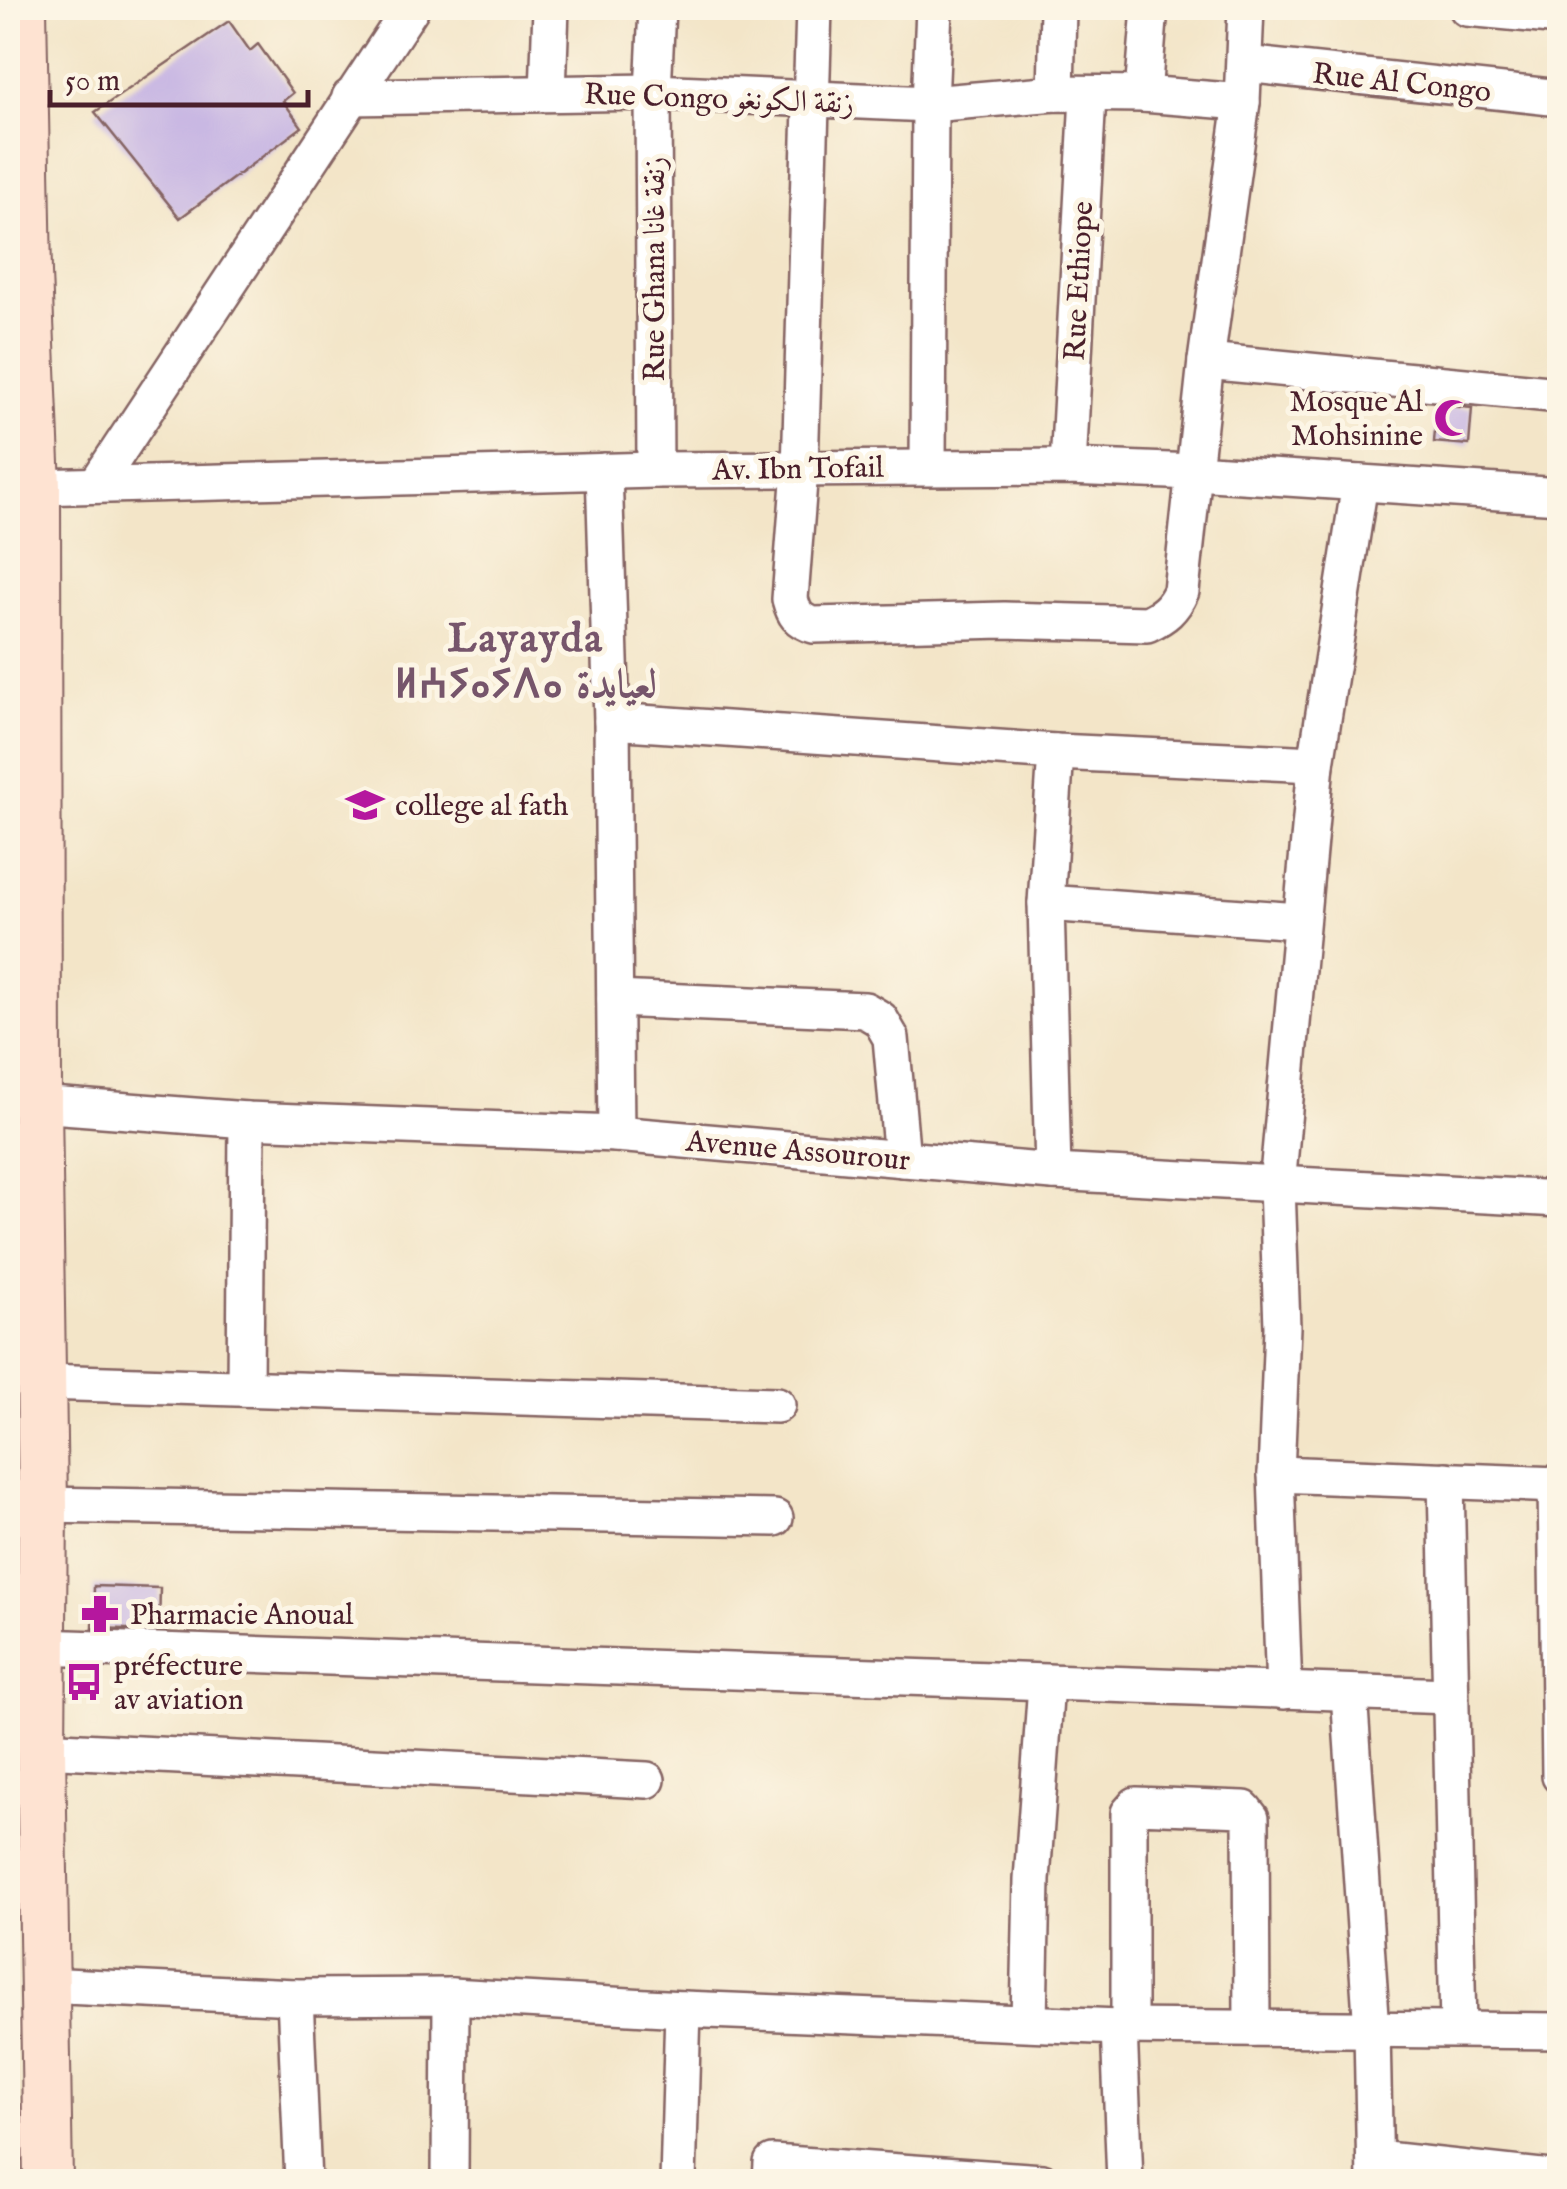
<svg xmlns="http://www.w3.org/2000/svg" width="1567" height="2189" font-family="'IM FELL English',Amiri,'Noto Sans Tifinagh',serif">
<rect width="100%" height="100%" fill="#fcf5e5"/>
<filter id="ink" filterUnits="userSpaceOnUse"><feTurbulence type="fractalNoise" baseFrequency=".01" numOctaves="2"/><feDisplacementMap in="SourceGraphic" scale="20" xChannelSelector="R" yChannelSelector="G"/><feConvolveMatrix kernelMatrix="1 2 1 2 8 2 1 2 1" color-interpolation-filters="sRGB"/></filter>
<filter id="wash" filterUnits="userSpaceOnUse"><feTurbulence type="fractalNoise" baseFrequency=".0048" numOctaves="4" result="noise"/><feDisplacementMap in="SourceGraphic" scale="40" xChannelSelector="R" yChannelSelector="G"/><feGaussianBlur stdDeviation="2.25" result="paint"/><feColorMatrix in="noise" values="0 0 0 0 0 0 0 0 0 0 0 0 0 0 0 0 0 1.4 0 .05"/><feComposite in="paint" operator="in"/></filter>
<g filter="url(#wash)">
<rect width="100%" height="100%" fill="#f3e5c8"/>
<g id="blocks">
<g fill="#c9b8e3">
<path d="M229,21L250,51L258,44L293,93L283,101L302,127L180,218L95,112Z"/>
<path d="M1437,405L1472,408L1469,445L1434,442Z"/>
<path d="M94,1586L160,1588L159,1630L93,1628Z"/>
</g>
</g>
</g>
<g filter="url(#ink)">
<use href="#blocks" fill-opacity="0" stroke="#856462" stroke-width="2.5"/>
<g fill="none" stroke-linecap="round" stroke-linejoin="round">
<g stroke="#856462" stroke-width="40">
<g id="street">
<path d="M814,8L800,469L790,599C794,614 798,621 814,625L1004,620L1147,624C1164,616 1173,609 1181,591L1206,361L1242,102L1246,8"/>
<path d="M1467,8L1560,17"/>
<path d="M1245,64L1560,98"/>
<path d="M548,93L551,8"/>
<path d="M1056,93L1058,8"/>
<path d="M1143,94L1150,8"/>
<path d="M350,97L653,92L930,104L1056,93L1143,94L1242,102"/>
<path d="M1206,361L1560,395"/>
<path d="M928,467L930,104L934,8"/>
<path d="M1068,467L1088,96"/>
<path d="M655,470L653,92L657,8"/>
<path d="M604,471L612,721L616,1134"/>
<path d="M96,485L411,8"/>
<path d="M36,487L655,470L1068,467L1195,472L1560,496"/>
<path d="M612,721L1056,752L1316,764"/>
<path d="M1046,903L1299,921"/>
<path d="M615,999L865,1010L880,1019L891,1038L902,1159"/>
<path d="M37,1104L247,1120L616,1134L1053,1172L1560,1199"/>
<path d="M1053,1172L1046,903L1056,752"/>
<path d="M43,1382L777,1405"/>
<path d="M245,1388L247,1120"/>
<path d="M1276,1474L1560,1485"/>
<path d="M1446,1480L1458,2028"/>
<path d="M1556,1485L1560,1776"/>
<path d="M43,1505L775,1518"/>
<path d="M41,1647L1450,1696"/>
<path d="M1284,1691L1276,1474L1282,1327L1277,1186L1316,764L1360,483"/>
<path d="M1349,1693L1372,2030L1375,2182"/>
<path d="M41,1749L647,1780"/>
<path d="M44,1985L295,1997L451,1996L683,2009L1119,2027L1560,2031"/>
<path d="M295,1997L303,2182"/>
<path d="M1029,2021L1032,1880L1046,1684"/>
<path d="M1129,2026V1813L1136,1805L1244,1809L1251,1818L1252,2028"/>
<path d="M1119,2027L1125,2182"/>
<path d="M1376,2159L1560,2179"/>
<path d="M450,2182L451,1996"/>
<path d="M678,2182L683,2009"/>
<path d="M771,2182L772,2163L1042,2182"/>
</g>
</g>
<g stroke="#856462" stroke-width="52">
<path id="secondary" d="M22,8L27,273L36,487L37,1104L43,1505L41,1749L48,2182"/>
</g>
<use href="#street" stroke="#fff" stroke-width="35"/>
<use href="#secondary" stroke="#fee3d2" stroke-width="48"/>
</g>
</g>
<defs>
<g id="mosque-bare" transform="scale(3)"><path d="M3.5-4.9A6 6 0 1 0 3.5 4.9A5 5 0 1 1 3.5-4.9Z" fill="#b5179e" stroke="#fcf5e5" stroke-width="2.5" paint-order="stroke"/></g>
<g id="school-bare" transform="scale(3)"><path d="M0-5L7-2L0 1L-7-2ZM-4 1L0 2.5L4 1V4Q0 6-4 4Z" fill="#b5179e" stroke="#fcf5e5" stroke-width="2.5" paint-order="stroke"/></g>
<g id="pharmacy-bare" transform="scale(3)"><path d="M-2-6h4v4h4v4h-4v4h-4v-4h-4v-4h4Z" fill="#b5179e" stroke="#fcf5e5" stroke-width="2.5" paint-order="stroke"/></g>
<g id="bus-bare" transform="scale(3)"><path d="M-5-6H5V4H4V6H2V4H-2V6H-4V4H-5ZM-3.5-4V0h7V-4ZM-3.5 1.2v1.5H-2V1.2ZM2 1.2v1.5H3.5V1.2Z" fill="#b5179e" stroke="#fcf5e5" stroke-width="2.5" paint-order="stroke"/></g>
</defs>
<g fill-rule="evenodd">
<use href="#mosque-bare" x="1453" y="418"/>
<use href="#school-bare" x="365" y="805"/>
<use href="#pharmacy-bare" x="100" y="1614"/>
<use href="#bus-bare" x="84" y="1682"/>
</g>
<g text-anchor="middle" stroke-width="10" stroke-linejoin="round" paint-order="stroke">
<g font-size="30" fill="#4a1f2b" stroke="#fcf5e5">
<text transform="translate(1402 82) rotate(6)" y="10">Rue Al Congo</text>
<text transform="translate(719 98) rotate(2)" y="10">Rue Congo زنقة الكونغو</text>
<text transform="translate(654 269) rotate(-90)" y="10">Rue Ghana زنقة غانا</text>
<text transform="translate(1078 281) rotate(-87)" y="10">Rue Ethiope</text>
<text transform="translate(798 468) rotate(-1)" y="10">Av. Ibn Tofail</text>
<text transform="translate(798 1150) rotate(5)" y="10">Avenue Assourour</text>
</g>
<g font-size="30" fill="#4a1f2b" stroke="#fcf5e5" text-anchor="start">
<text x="1423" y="411" text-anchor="end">Mosque Al<tspan x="1423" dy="34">Mohsinine</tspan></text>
<text x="395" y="815">college al fath</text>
<text x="130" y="1624">Pharmacie Anoual</text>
<text x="114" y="1675">préfecture<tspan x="114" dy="34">av aviation</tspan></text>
</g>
<g font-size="40" font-weight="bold" letter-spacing="2.5" fill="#76556b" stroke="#fcf5e5">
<text x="526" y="651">Layayda<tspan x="526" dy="46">ⵍⵄⵢⴰⵢⴷⴰ لعيايدة</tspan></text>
</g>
</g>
<rect width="1567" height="2189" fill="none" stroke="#fcf5e5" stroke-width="40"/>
<path d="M50 90v15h258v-15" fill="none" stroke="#4a1f2b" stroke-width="5"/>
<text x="65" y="90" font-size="30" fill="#4a1f2b" stroke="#fcf5e5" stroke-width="8" paint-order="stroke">50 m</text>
</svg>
